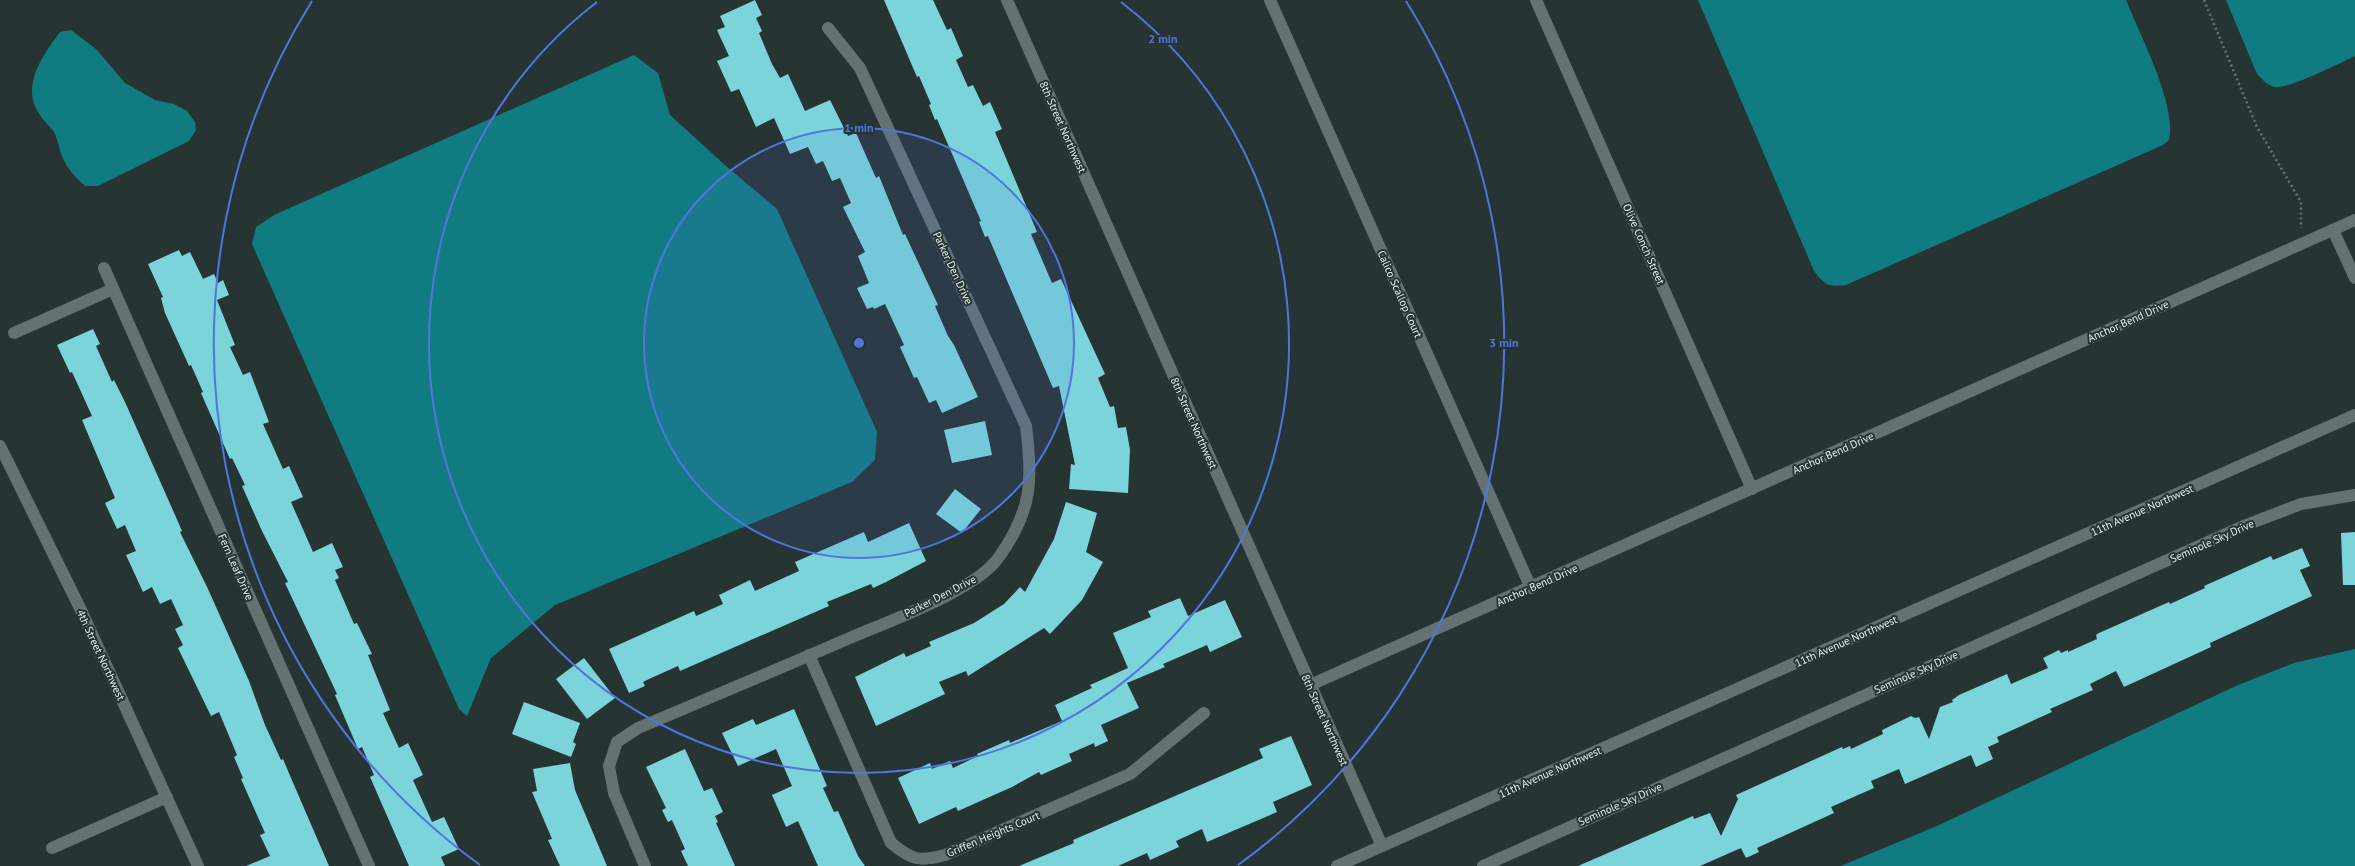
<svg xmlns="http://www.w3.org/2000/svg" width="2355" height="866" font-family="'PT Sans',sans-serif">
<rect width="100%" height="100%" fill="#273434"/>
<g fill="#107c81">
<path d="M1698,0H2126C2140,35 2177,105 2169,140L2163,145L1846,285C1828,287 1825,285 1814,271Z"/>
<path d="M2226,0H2355V56C2340,63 2287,90 2274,87C2267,85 2262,79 2257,74Z"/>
<path d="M71,30L96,49L125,83L155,100L174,104L187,111L195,122L196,130L189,141L98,186H85C75,177 66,167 61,154C59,147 58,141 55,134C50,125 43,121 38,112C21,84 44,54 60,32Z"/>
<path d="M634,55L658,73L670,115L726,166L777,209L877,432L875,460L852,482L555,605L491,658L467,716L459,709L252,244L256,227L274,215Z"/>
<path d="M2355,649V866H1841L1939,825L2238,685L2294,663Z"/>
</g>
<g fill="#7ad4da">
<path d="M755,0L762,15L756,18L762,31L759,33L772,64L780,78L788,74L805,111L830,100L848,136L856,133L876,178L879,176L903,235L905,234L938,305L935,306L948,336L954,345L978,397L942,413L936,400L929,403L917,377L914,378L900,347L904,345L885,304L874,309L873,307L867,309L857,288L869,283L858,256L865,252L843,207L851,203L840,178L832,181L823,161L816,164L808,147L790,154L774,118L756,127L739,89L731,92L717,61L729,56L717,30L725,27L720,16Z"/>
<path d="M884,0H933L947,30L951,28L963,56L956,60L968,87L973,85L983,106L990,102L1002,129L995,132L1037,232L1031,234L1052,283L1061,279L1105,374L1098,378L1110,407L1114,406L1118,428L1126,427L1130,450L1128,493L1069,489L1071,464L1075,465L1059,386L1053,388L988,236L985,237L979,222L981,221L937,119L935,120L929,105L931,104L919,76L917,77Z"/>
<path d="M179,250L182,256L190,252L203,279L214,274L218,283L223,280L229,295L217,300L235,345L230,347L243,375L250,372L269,422L263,424L283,469L289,466L303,497L291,502L313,552L332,543L343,567L335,570L339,578L335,580L354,624L357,623L372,654L368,655L390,710L383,713L399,748L408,743L423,775L413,780L432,822L444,817L459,849L441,857L445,866H409L370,777L374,775L362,747L358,749L335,695L337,694L285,583L288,582L262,531L242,486L245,485L232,458L230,459L201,393L203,392L191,365L189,366L165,313L161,298L163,297L148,264Z"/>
<path d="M93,329L100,344L96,346L112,382L114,380L125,402L175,515L182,531L180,532L208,589L249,681L265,725L281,760L283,759L291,778L329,866H246L270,856L260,835L265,833L241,779L243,778L234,757L237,755L219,712L211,716L178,648L183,645L175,629L183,625L171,599L160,604L152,587L143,592L126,555L136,551L125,525L117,529L105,503L115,498L82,420L92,416L72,372L70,373L57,345Z"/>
<path d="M985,421L992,455L952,463L944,430Z"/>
<path d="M955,489L981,509L962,533L936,514Z"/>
<path d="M1066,502L1097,513L1086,552L1103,562L1082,600L1050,634L1044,628L968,676L966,671L939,682L945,694L876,726L855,677L904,653L906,657L931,646L929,642L974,623L1004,604L1020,587L1025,592L1054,539Z"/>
<path d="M909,523L926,561L886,582L873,588L871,584L827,602L829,606L680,671L678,666L649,679L643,682L645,686L629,693L609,649L694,611L696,616L723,604L719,595L750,580L755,591L799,571L795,562L864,532L868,542Z"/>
<path d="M2355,532V585H2343L2341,533Z"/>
<path d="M2302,548L2310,566L2300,570L2312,596L2210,643L2211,647L2124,687L2116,671L2090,684L2093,690L2050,709L2052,712L1997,737L1999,742L1988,747L1993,759L1976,767L1971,755L1905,784L1899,769L1871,781L1874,788L1831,807L1834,813L1757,848L1759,852L1746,858L1741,848L1700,866H1578L1693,816L1694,819L1710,813L1721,836L1738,799L1736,795L1842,747L1843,749L1850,746L1851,749L1883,734L1882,730L1911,716L1915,718L1919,717L1929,739L1940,707L1953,702L1952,700L1959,695L2007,674L2011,684L2048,668L2043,658L2059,650L2061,653L2068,650V652L2097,639L2096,635L2099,633L2169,602L2170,604L2205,588L2204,586L2271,556L2273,560Z"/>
<path d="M1180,598L1188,616L1225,600L1242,637L1210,652L1207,645L1163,664L1165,667L1127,683L1139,708L1101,725L1108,741L1095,747L1094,743L1069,754L1072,761L1041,775L1039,772L1012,787L958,811L956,807L919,824L898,778L930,763L932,769L950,761L953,768L978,756L977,754L1009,740L1010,743L1062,721L1055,705L1092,688L1090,685L1128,668L1113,633L1151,617L1148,611Z"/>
<path d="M584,658L615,698L587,719L556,679Z"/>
<path d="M524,702L580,723L573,742L576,744L571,757L512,734Z"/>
<path d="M794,709L827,786L823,788L834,812L838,811L858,856L865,866H818L798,821L786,827L772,795L792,786L776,749L738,766L722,733L753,719L756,725Z"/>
<path d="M1291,736L1312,785L1273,802L1277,812L1207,842L1202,829L1176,841L1179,847L1150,860L1147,853L1118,866H1019L1074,843L1073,840L1263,758L1259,749Z"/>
<path d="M685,749L704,791L712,788L723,812L715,816L718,822L716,823L735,866H688L681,851L685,849L672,820L668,822L662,810L666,808L646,767Z"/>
<path d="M570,763L575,790L607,866H560L548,840L552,839L532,792L537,791L533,769Z"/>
</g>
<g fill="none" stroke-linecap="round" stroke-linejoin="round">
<path stroke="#677373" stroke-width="2.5" stroke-dasharray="2 3" stroke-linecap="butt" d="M2204,0L2257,127L2301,202V228"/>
<g stroke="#647273" stroke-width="12">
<path d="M1007,0L1382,846"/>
<path d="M1270,0L1531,588"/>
<path d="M1536,0L1752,489"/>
<path d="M2333,230L2355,278"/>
<path d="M104,268L369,866"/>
<path d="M14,333L113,289"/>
<path d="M0,446L80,608L198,866"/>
<path d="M809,655L891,843C912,860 919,862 945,855L1130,774L1204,713"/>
<path d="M1310,685L2355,220"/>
<path d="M52,848L167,797"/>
<path d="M645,866L614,793L609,766L617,742L638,728C709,698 781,668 852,637C889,621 977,590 999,557C1032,511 1033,480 1026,426L860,68L828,28"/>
<path d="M1337,866L2355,415"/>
<path d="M1483,866L2246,525L2301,504L2355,495"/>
</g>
</g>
<circle cx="859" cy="343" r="215" fill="#5076de" fill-opacity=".12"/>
<g fill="none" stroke="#5076de" stroke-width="2">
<circle cx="859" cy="343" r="215"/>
<path d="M1121 2A430 430 0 1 1 597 2"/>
<path d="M480 865A645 645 0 0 1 312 1M1406 1A645 645 0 0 1 1238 865"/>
</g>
<g text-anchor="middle" stroke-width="4" stroke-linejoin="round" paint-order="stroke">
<g font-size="11" fill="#e8f0f1" stroke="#273434">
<text transform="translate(1063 127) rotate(66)" y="4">8th Street Northwest</text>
<text transform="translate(1644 244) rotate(66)" y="4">Olive Conch Street</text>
<text transform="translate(953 268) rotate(65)" y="4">Parker Den Drive</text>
<text transform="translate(1400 294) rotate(66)" y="4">Calico Scallop Court</text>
<text transform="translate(2128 321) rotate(-24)" y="4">Anchor Bend Drive</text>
<text transform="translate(1194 423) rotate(66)" y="4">8th Street Northwest</text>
<text transform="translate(1833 453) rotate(-24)" y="4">Anchor Bend Drive</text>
<text transform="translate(2142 510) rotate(-24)" y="4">11th Avenue Northwest</text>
<text transform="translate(2212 541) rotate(-24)" y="4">Seminole Sky Drive</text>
<text transform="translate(236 567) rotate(66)" y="4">Fern Leaf Drive</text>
<text transform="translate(1537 585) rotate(-24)" y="4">Anchor Bend Drive</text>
<text transform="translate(940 596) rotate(-27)" y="4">Parker Den Drive</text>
<text transform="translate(1846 641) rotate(-24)" y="4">11th Avenue Northwest</text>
<text transform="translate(101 655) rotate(65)" y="4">4th Street Northwest</text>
<text transform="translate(1916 672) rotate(-24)" y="4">Seminole Sky Drive</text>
<text transform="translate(1325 720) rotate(66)" y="4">8th Street Northwest</text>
<text transform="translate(1550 772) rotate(-24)" y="4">11th Avenue Northwest</text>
<text transform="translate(1620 804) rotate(-24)" y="4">Seminole Sky Drive</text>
<text transform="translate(993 834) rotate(-23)" y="4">Griffen Heights Court</text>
</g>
</g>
<circle cx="859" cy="343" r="6" fill="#5076de" stroke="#273434" stroke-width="2"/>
<g font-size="12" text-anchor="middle" font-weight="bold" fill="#5076de" stroke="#273434" stroke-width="4" stroke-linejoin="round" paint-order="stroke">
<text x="1163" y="43">2 min</text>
<text x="859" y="132">1 min</text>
<text x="1504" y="347">3 min</text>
</g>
</svg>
